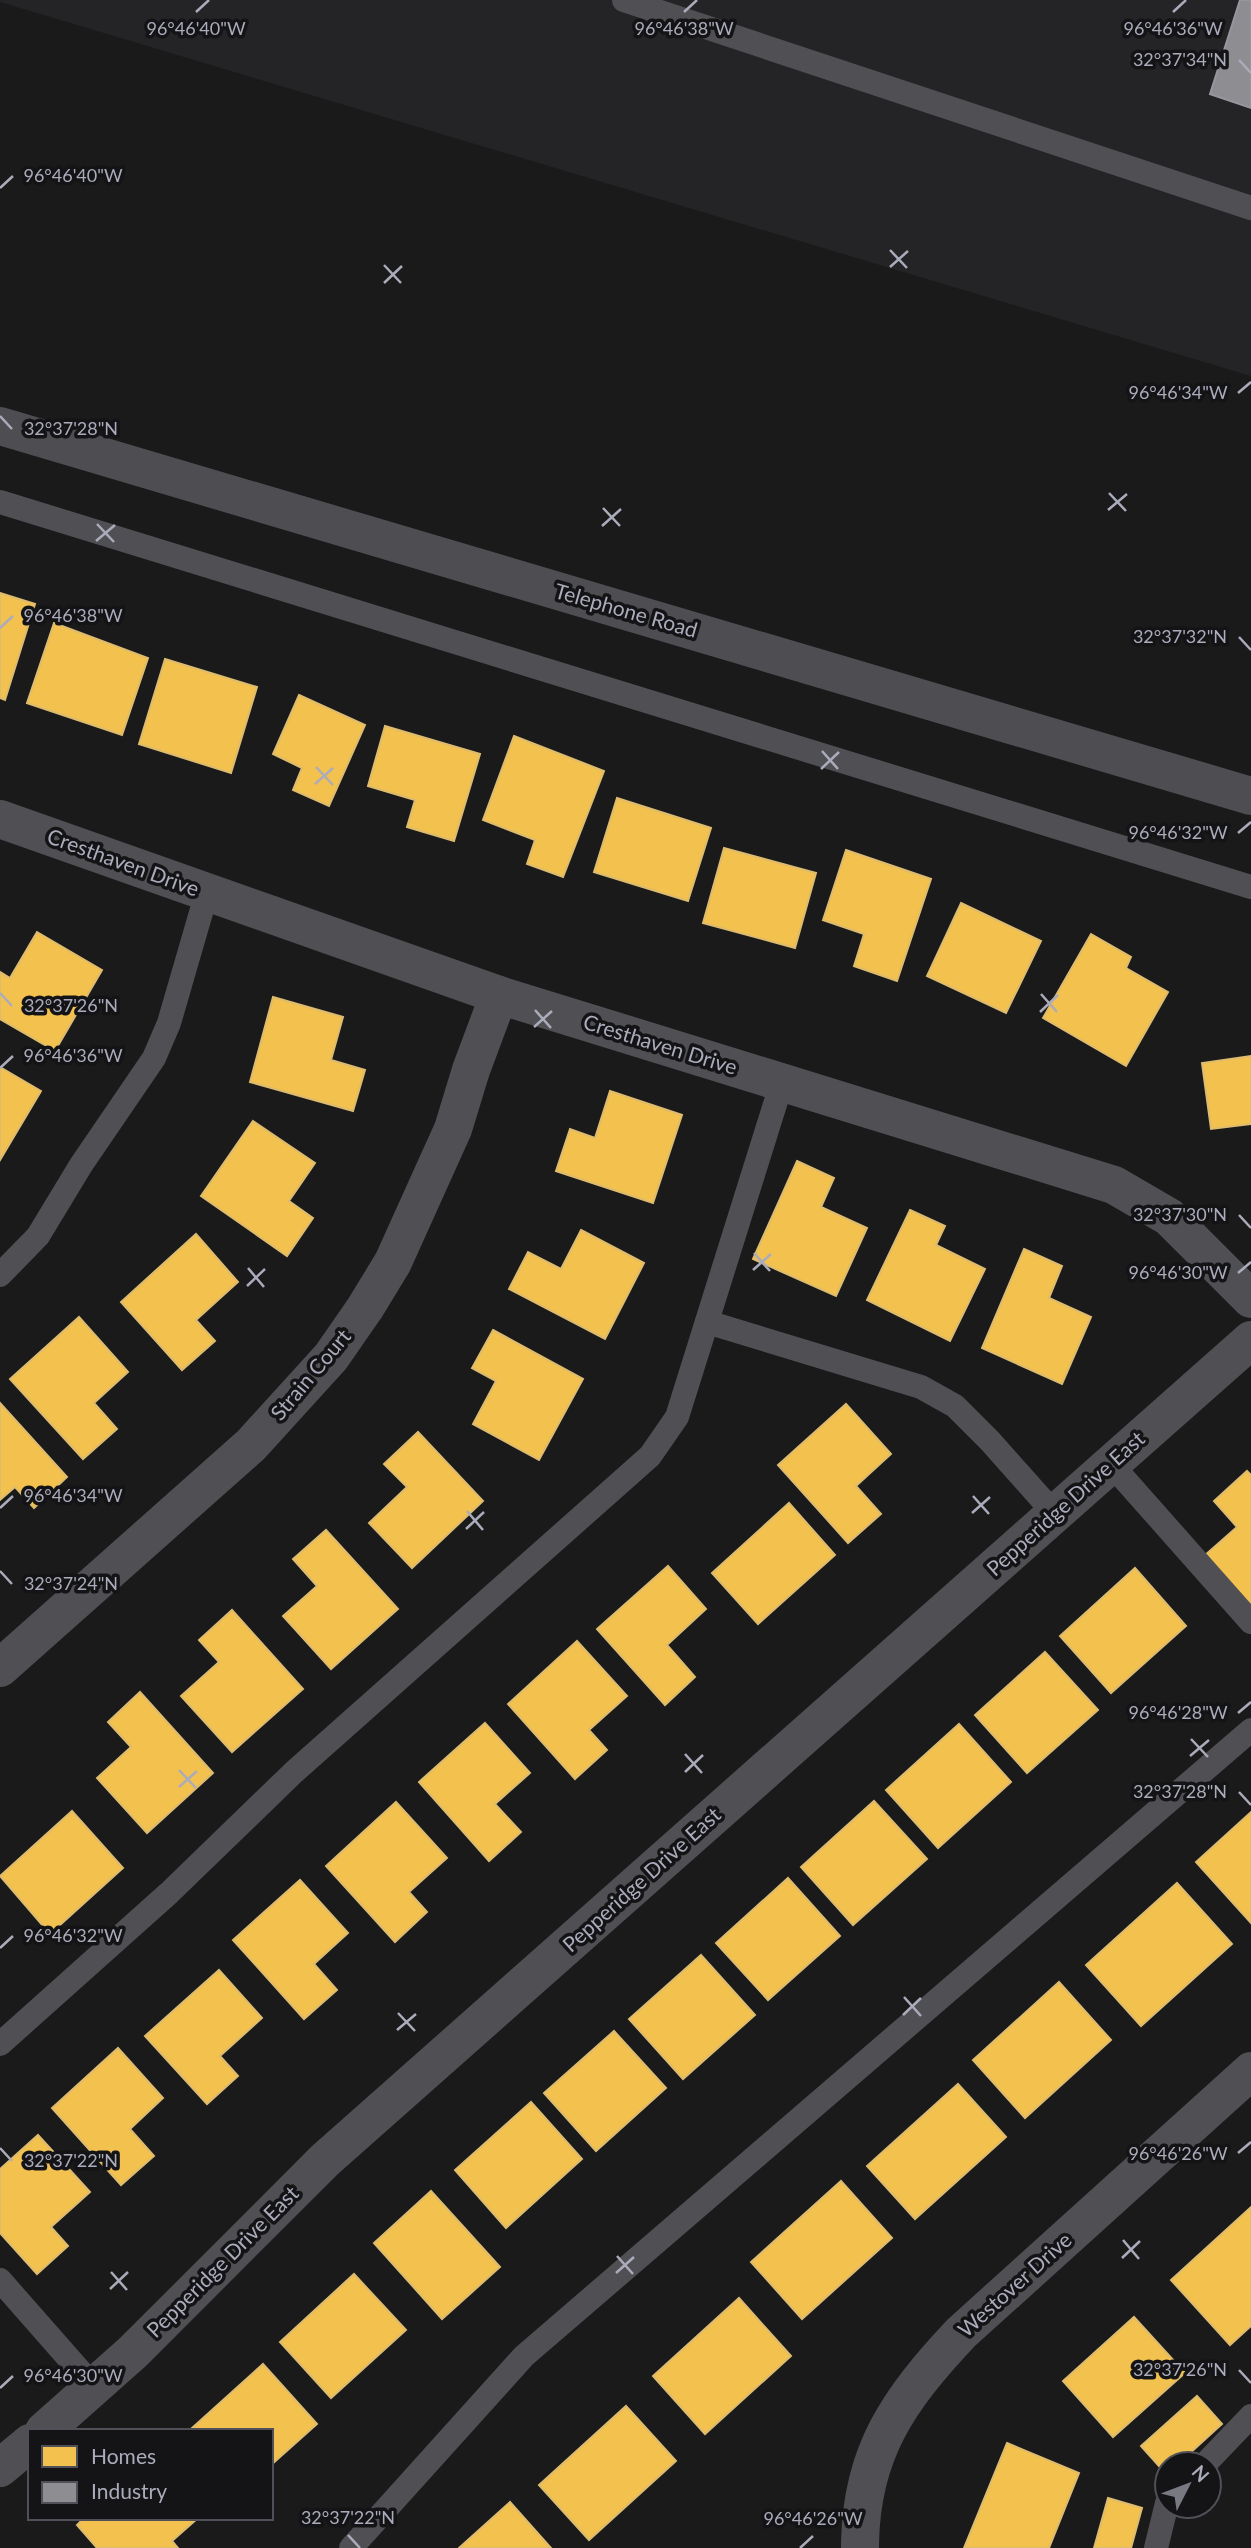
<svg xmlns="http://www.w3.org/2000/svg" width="1251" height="2548" font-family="Lato,sans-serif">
<rect width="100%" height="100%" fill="#1a1a1a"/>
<path fill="#242426" d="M0,0H1251V376L0,2Z"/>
<g fill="#f2c14e" stroke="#ddbb6f" stroke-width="2">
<path d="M0,593L35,604L5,700L0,698Z"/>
<path d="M54,623L148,658L122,735L27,703Z"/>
<path d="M165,659L257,687L231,773L139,744Z"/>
<path d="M299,695L365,725L329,806L293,790L302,768L273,754Z"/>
<path d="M385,726L480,754L454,841L407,827L415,800L368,786Z"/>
<path d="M514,736L604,771L563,877L527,864L535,840L483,820Z"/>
<path d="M617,798L711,828L688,901L594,872Z"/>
<path d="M724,848L816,873L795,948L703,923Z"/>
<path d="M846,850L931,879L897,981L854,966L864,934L823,920Z"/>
<path d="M961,903L1041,941L1006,1013L927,976Z"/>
<path d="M37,932L102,970L55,1051L0,1019V972L10,978Z"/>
<path d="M1091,934L1131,957L1126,968L1168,992L1126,1066L1043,1018Z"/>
<path d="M273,997L343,1017L331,1060L365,1070L353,1111L250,1082Z"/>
<path d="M1251,1056V1124L1211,1129L1202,1063Z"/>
<path d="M0,1067L41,1091L0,1160Z"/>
<path d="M610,1091L682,1115L653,1203L556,1171L570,1129L595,1138Z"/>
<path d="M253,1121L315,1163L289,1201L313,1218L287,1256L201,1196Z"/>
<path d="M797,1161L834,1178L821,1207L867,1228L836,1296L753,1259Z"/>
<path d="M910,1210L945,1226L936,1245L985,1269L950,1341L867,1300Z"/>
<path d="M581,1230L644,1263L605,1339L509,1289L528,1252L561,1269Z"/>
<path d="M196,1234L238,1282L196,1320L215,1341L182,1370L121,1302Z"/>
<path d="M1024,1249L1062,1266L1049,1298L1091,1317L1062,1384L982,1348Z"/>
<path d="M79,1317L128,1372L94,1403L117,1429L83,1459L10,1379Z"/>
<path d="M493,1330L583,1379L539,1460L473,1424L496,1381L472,1368Z"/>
<path d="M0,1403L67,1477L34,1508L15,1487L0,1500Z"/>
<path d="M846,1404L891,1454L856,1486L881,1514L848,1543L778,1465Z"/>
<path d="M418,1432L483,1501L412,1568L369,1523L407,1487L384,1464Z"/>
<path d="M1247,1471L1251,1475V1608L1204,1556L1237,1527L1214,1501Z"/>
<path d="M789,1503L835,1555L758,1624L712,1573Z"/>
<path d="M326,1530L398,1609L331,1669L283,1616L317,1586L293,1559Z"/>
<path d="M668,1566L706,1609L667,1645L695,1677L665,1705L597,1629Z"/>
<path d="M1135,1568L1186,1626L1111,1693L1060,1636Z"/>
<path d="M232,1610L303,1689L232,1752L181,1696L219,1662L199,1640Z"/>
<path d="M577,1641L627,1696L589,1730L607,1750L575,1779L508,1704Z"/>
<path d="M1045,1652L1098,1710L1027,1773L975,1715Z"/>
<path d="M140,1692L213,1773L147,1833L97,1778L131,1747L108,1722Z"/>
<path d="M485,1723L530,1773L495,1804L521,1832L489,1861L419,1782Z"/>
<path d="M959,1724L1011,1782L938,1848L886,1790Z"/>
<path d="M874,1801L927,1859L853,1925L801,1867Z"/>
<path d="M396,1802L447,1858L409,1892L427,1912L395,1942L326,1866Z"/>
<path d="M72,1811L123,1868L50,1934L0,1876Z"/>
<path d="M1251,1812V1923L1196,1862Z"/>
<path d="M788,1878L840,1936L768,2000L716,1943Z"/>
<path d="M300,1880L348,1933L314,1964L337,1990L304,2019L233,1940Z"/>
<path d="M1177,1883L1232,1944L1141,2026L1086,1965Z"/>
<path d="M701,1955L755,2015L683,2079L629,2019Z"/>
<path d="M219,1970L262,2018L220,2056L238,2076L207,2104L145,2036Z"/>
<path d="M1059,1982L1111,2040L1025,2118L973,2060Z"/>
<path d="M614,2031L666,2088L596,2151L544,2093Z"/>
<path d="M118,2048L163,2098L130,2129L154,2156L121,2185L52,2108Z"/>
<path d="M958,2084L1006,2137L915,2219L867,2166Z"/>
<path d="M531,2102L582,2159L506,2228L455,2170Z"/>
<path d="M38,2135L90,2192L51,2227L68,2246L37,2274L0,2233V2169Z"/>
<path d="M841,2181L892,2238L802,2319L751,2262Z"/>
<path d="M431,2191L500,2267L442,2319L374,2243Z"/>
<path d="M1251,2207V2326L1230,2345L1171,2280Z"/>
<path d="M354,2274L406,2330L331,2398L280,2342Z"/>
<path d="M739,2298L791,2356L705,2434L653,2376Z"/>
<path d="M1134,2317L1185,2373L1113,2437L1063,2381Z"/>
<path d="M263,2364L317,2424L271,2465V2431H195L192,2428Z"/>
<path d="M1197,2396L1222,2424L1178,2464H1167L1166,2474L1141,2446Z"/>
<path d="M626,2406L676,2461L589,2540L539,2485Z"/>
<path d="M1007,2443L1079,2473L1049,2548H964Z"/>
<path d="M1108,2498L1142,2508L1131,2548H1094Z"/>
<path d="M510,2502L551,2548H459Z"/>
<path d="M84,2518H198L172,2541L178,2548H97L77,2525Z"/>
</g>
<path fill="#8d8d92" stroke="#96969e" stroke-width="2" d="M1240,0H1251V108L1210,94Z"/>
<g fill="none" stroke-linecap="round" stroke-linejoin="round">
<g stroke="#505054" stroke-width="24">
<path d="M624,0L1251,208"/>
<path d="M0,502L1251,887"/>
<path d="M0,1275L38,1236L81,1165L154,1058L169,1023L207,892"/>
<path d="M707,1322L921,1387L955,1406L990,1441L1055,1514"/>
<path d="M1111,1464L1251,1622"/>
<path d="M0,2044L169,1893L294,1772L650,1456L677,1417L782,1082"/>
<path d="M0,2280L94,2387"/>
<path d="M1205,2464L1251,2416"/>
<path d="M351,2548L524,2356L1251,1730"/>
<path d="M1156,2548L1167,2503"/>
</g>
<g stroke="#505054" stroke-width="38">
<path d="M0,819L499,995L1114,1185L1169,1217L1251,1299"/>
<path d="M0,1668L251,1445L331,1357L365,1308L393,1262L453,1129L471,1070L499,995"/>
<path d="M44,2431L133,2352L325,2160L1251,1340"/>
<path d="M0,2468L30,2443"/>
<path d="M860,2548C860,2453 899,2399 961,2333L1251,2071"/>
</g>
<path stroke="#4e4e52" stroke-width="38" d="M0,426L1251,796"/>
</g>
<path fill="none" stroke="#abacbb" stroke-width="2.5" d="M196,12L209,0M684,12L697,0M1173,12L1186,0M1239,60L1251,73M0,188L13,176M890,250L907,268M384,265L401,283M890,267L908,251M384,283L402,266M1238,393L1251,382M0,416L12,429M1109,493L1126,511M603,508L620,526M1108,510L1127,494M97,524L114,542M602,526L621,509M96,541L115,525M0,628L13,616M1239,637L1251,650M822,751L838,769M316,767L333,785M821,769L839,752M315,784L333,768M1238,833L1251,822M0,993L12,1006M1041,994L1057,1012M535,1010L551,1028M1040,1012L1058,995M534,1027L552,1011M0,1068L13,1056M1239,1215L1251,1228M754,1253L770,1271M248,1268L264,1287M753,1270L771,1254M1238,1273L1251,1262M247,1286L265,1269M973,1496L989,1514M0,1508L13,1496M467,1511L483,1530M972,1513L990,1497M466,1529L484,1512M0,1571L12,1584M1238,1713L1251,1702M1191,1739L1208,1757M685,1754L702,1773M1190,1756L1209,1740M179,1770L196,1788M685,1772L703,1755M179,1787L197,1771M1239,1792L1251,1805M0,1948L13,1936M904,1997L921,2016M398,2013L415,2031M903,2015L921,1998M397,2030L416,2014M0,2148L12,2161M1238,2153L1251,2142M1123,2240L1139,2259M617,2256L633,2274M1122,2258L1140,2241M111,2272L127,2290M616,2273L634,2257M110,2289L128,2272M1239,2370L1251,2383M0,2388L13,2376M348,2535L360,2548M800,2548L813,2536"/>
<g text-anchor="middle" stroke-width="7" stroke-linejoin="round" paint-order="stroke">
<g font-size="21" fill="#abacbb" stroke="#141416">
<text transform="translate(626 611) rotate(16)" y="7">Telephone Road</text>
<text transform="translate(123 863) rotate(20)" y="7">Cresthaven Drive</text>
<text transform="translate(660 1045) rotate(17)" y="7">Cresthaven Drive</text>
<text transform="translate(311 1375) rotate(-50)" y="7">Strain Court</text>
<text transform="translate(1066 1504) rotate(-42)" y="7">Pepperidge Drive East</text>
<text transform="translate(642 1880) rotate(-42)" y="7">Pepperidge Drive East</text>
<text transform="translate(223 2262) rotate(-45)" y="7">Pepperidge Drive East</text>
<text transform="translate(1015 2285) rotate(-42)" y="7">Westover Drive</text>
</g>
</g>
<g font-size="18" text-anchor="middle" fill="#abacbb" stroke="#141416" stroke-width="7" stroke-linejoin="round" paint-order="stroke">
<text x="196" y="35">96°46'40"W</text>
<text x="684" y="35">96°46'38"W</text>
<text x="1173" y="35">96°46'36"W</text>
<text x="1180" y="66">32°37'34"N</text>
<text x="73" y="182">96°46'40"W</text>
<text x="1178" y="399">96°46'34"W</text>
<text x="71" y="435">32°37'28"N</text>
<text x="73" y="622">96°46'38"W</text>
<text x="1180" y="643">32°37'32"N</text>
<text x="1178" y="839">96°46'32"W</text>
<text x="71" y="1012">32°37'26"N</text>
<text x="73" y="1062">96°46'36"W</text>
<text x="1180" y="1221">32°37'30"N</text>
<text x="1178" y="1279">96°46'30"W</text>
<text x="73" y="1502">96°46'34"W</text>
<text x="71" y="1590">32°37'24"N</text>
<text x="1178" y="1719">96°46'28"W</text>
<text x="1180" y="1798">32°37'28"N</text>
<text x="73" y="1942">96°46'32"W</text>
<text x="1178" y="2160">96°46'26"W</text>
<text x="71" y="2167">32°37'22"N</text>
<text x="1180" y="2376">32°37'26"N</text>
<text x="73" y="2382">96°46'30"W</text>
<text x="348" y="2524">32°37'22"N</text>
<text x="813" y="2525">96°46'26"W</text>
</g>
<rect x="28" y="2429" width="245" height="91" fill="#141416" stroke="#505158" stroke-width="2"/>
<rect x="42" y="2446" width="35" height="21" fill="#f2c14e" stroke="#505158" stroke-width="2"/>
<text x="91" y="2464" font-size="21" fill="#abacbb">Homes</text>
<rect x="42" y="2482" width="35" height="21" fill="#8d8d92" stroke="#505158" stroke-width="2"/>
<text x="91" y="2499" font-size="21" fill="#abacbb">Industry</text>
<g transform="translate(1188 2485) rotate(48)"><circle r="33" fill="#141416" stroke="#505158" stroke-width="2"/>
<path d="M0-5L12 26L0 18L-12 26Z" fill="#787983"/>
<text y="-10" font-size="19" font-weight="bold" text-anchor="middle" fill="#abacbb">N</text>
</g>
</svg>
